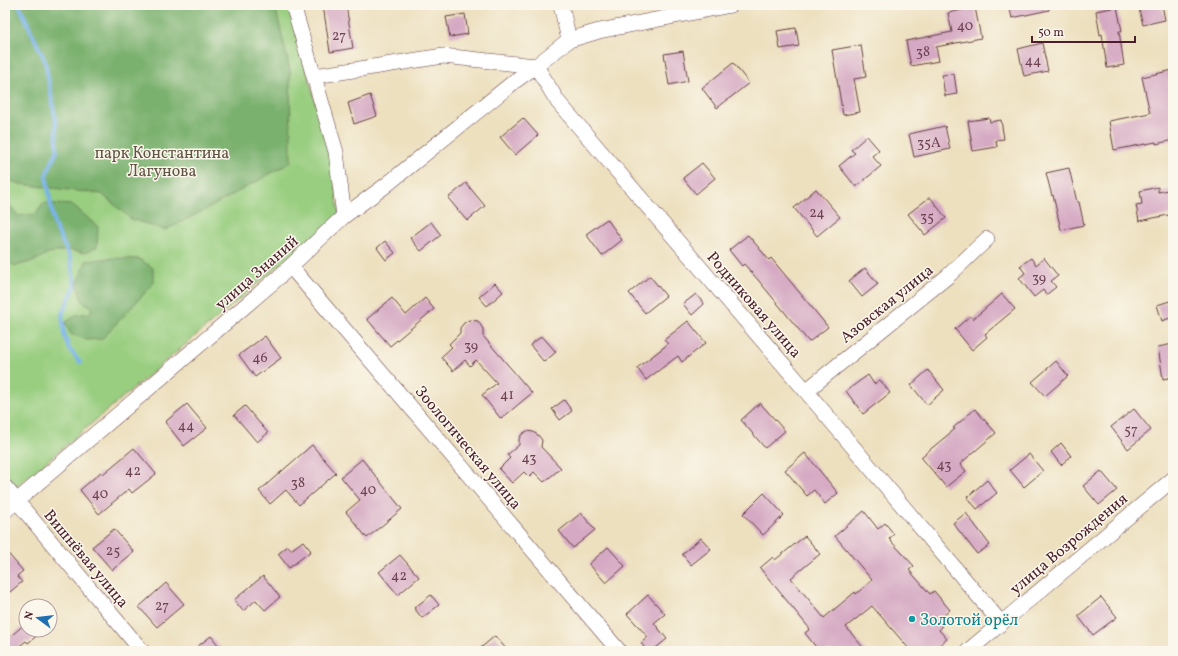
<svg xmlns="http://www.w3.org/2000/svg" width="1178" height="656" font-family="Vollkorn,serif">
<rect width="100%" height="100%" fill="#fbf7ec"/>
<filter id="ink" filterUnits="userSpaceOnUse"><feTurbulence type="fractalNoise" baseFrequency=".025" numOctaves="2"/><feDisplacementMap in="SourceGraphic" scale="8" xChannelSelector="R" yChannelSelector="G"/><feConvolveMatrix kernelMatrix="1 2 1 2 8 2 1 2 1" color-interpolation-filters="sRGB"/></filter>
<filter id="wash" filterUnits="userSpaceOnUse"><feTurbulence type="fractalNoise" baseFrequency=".012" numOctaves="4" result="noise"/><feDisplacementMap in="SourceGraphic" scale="16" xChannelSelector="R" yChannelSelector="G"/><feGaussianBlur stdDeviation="0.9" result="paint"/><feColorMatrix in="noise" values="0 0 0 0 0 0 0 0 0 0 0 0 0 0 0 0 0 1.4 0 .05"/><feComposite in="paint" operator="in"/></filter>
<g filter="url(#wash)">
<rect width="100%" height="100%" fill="#ede0bf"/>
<path fill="#99ce80" stroke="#727656" d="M5,5H289L334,170L339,215L15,488L5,476Z"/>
<g fill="#7ab16e" stroke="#62684c">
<path d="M5,5H275L290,70L291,162L207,209L165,230L131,219L102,194L20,184L5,179Z"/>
<path d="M5,199L18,216L36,214L44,203L73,205L98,227L97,247L85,253L68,250L49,253L34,261L15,266L5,259Z"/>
<path d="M113,258L139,259L153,268V284L102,339L87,340L71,334L65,323L76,315L90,313L92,307L82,301L77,284L86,261Z"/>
</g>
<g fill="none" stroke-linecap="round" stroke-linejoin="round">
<path stroke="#79b4ea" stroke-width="4" d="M19,5L45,61L56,123L57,151L46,175L54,224L70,258L75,286L62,314L64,334L69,349L80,362"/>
</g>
<g id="blocks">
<g fill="#d5a9c3">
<path d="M323,5H346L353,48L330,52Z"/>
<path d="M1009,5H1049V10L1012,18Z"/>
<path d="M1138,5H1162L1165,20L1143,25Z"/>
<path d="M975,7L981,38L936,47L939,61L911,66L906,41L952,32L948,13Z"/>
<path d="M1117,7L1122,31H1119L1124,65L1107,68L1102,34L1100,35L1096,11Z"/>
<path d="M465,14L468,34L450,37L446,17Z"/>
<path d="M796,28L799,46L780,49L777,31Z"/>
<path d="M1042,43L1048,71L1024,76L1018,49Z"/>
<path d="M861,45L866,77L854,79L860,112L843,115L832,50Z"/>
<path d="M683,51L688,81L669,85L664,54Z"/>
<path d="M733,63L749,83L717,108L702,88Z"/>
<path d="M1173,70V140L1156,144V142L1114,150L1109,121L1150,113L1142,77Z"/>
<path d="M954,74L957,94L945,96L942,75Z"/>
<path d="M370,95L377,116L354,124L348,103Z"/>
<path d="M523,118L538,135L515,155L500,137Z"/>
<path d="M989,118L990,122L1001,120L1004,139L996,140L997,147L973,151L968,121Z"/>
<path d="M945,126L950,149L914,157L909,134Z"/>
<path d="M867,136L879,150L872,156L881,166L856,187L839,166L855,153L851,150Z"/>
<path d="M702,163L715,178L696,194L683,178Z"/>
<path d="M1069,168L1077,202H1079L1084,225L1061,230L1053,195L1052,196L1046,173Z"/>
<path d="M466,183L485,206L467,221L448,198Z"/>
<path d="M1158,187V192L1173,189V214L1139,221L1136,205L1142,204L1140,191Z"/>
<path d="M816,189L840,217L817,236L794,208Z"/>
<path d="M930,197L946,218L925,235L908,214Z"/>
<path d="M607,219L622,240L602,256L586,234Z"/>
<path d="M431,222L441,235L421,251L410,238Z"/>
<path d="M748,235L769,260L771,258L828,327L809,342L759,281L744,264L742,266L729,250Z"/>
<path d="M385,241L395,253L386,260L377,248Z"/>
<path d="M1031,258L1036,265L1044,258L1058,276L1051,281L1056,287L1046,295L1043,290L1034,297L1019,278L1025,273L1020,266Z"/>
<path d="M865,268L878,284L862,297L849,281Z"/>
<path d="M650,276L666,296L645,313L629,293Z"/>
<path d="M495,283L503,292L487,306L479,297Z"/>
<path d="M696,294L704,304L692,315L683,304Z"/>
<path d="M1002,294L1015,309L985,334L987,337L972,350L955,329L970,316L973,319Z"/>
<path d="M392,298L406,315L425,298L434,309L390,346L367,319Z"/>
<path d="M1173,300V317L1162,321L1157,305Z"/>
<path d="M469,320L478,321L483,329V336L532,393L501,419L482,395L497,383L476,360L470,366L465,360L453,371L441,357L452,347L449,344L460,333V328L464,323Z"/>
<path d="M688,321L706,343L682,362L678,356L646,380L637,368L668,344L664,340Z"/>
<path d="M265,336L281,358L255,377L239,355Z"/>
<path d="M542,336L556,352L544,362L530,345Z"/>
<path d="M1173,344V377L1163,379L1158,347Z"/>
<path d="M1056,361L1068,376L1045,396L1032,382Z"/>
<path d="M928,370L944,390L927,405L911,385Z"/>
<path d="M868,375L874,384L880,380L890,393L863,414L846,391Z"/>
<path d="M564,400L572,411L560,420L552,409Z"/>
<path d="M760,403L785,431L765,448L741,420Z"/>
<path d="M187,404L207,428L184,446L165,422Z"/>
<path d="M245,406L268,433L257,442L234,415Z"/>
<path d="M975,409L996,433L960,464L966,471L946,487L921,457L955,429L953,428Z"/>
<path d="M1134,409L1151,430L1128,449L1111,427Z"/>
<path d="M527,431L533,432L538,435L542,440L541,447L561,468L544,482L534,472L529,477L524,472L512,483L499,469L510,458L507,455L519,445V439L522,434Z"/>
<path d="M1061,443L1071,456L1061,465L1051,452Z"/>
<path d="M312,445L336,473L299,505L286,490L270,504L259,491Z"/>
<path d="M134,448L156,474L132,493L129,489L99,514L80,490L101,472L103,474Z"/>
<path d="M805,453L838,493L825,504L814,490L807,496L785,470Z"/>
<path d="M1029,454L1043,471L1024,487L1010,470Z"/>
<path d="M362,459L402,509L367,538L346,512L360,500L341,477Z"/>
<path d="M1101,471L1117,490L1099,505L1083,486Z"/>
<path d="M987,480L997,493L977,509L967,497Z"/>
<path d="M764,493L784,515L763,535L743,514Z"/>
<path d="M864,511L878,529L885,523L894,534L889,539L914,566L909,570L930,594L934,591L950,610L937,621L942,627L939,630L947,639L932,651H911L872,606L846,627L866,651H819L805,633L810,629L760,568L773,557L775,560L805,536L820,554L791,578L824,618L855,592L856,594L872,580L835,536Z"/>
<path d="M581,513L595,530L573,548L559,531Z"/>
<path d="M966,513L990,545L977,554L953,523Z"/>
<path d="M114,529L134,552L112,570L92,547Z"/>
<path d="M701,538L711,549L691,565L682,554Z"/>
<path d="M303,541L311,551L289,568L278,554L288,546L291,550Z"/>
<path d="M608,547L625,566L606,583L589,564Z"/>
<path d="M5,550L23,571L17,576L22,582L5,596Z"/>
<path d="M400,555L419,577L398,595L379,572Z"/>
<path d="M263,576L280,597L265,610L256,600L243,611L234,600Z"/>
<path d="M166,583L184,604L157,627L139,607Z"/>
<path d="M431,595L439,605L422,618L414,608Z"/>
<path d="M648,595L665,614L654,623L667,639L652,651H647L641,643L648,637L627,614Z"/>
<path d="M1101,597L1117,617L1093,635L1078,616Z"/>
<path d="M26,623V630H44L28,643L26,641L13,651H5V641Z"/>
<path d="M211,636L223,651H192Z"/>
<path d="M495,636L508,651H477Z"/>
</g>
</g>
</g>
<g filter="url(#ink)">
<use href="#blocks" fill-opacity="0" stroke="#623c41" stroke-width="1"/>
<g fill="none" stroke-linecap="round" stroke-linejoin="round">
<g stroke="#623c41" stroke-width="16">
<g id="street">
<path d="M293,5L336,152L344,216"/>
<path d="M569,40L599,31L731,5"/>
<path d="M536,66L558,102L806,391L1001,623"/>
<path d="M315,76L443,56L536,66"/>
<path d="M291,267L619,651"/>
<path d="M806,391L948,276L987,239"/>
<path d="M5,487L142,651"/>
<path d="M5,511L279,277L344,216L385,186L515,81L536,66L569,40L561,5"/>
<path d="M968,651L1173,479"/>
</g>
</g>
<use href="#street" stroke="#fff" stroke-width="15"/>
</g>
</g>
<circle fill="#0f9aa8" stroke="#fbf7ec" stroke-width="1.5" cx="912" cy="619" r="4"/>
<g text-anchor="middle" stroke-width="3" stroke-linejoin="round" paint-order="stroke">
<g font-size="14" fill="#6d4251">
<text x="965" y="30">40</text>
<text x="339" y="40">27</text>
<text x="923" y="56">38</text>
<text x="1033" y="65">44</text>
<text x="929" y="147">35А</text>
<text x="817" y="217">24</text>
<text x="927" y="221">35</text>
<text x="1039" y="282">39</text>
<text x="471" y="350">39</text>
<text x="260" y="362">46</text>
<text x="507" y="399">41</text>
<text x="186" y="430">44</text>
<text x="1131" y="434">57</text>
<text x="529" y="462">43</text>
<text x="944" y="469">43</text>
<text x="133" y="475">42</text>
<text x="298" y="487">38</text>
<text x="368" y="494">40</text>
<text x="100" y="498">40</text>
<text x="113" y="555">25</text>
<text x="399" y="580">42</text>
<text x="162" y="610">27</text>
</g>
<g font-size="16" fill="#625444" stroke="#fbf7ec">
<text x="162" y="158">парк Константина<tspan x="162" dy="18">Лагунова</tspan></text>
</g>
<g font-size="16" fill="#4a1f2b" stroke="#fbf7ec">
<text transform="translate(256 272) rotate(-41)" y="6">улица Знаний</text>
<text transform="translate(886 303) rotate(-39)" y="6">Азовская улица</text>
<text transform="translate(755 304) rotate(49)" y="6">Родниковая улица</text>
<text transform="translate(469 447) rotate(50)" y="6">Зоологическая улица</text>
<text transform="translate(1068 543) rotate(-40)" y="6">улица Возрождения</text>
<text transform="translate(87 558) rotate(50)" y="6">Вишнёвая улица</text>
</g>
<g font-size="16" fill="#0d838f" stroke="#fbf7ec" text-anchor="start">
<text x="920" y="625">Золотой орёл</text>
</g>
</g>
<rect width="1178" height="656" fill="none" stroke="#fbf7ec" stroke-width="20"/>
<g transform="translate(38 618) rotate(285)"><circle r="19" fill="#fbf7ec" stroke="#b4a19f"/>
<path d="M0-3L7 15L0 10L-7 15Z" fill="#1f6fb2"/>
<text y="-6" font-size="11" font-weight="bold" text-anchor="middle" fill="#4a1f2b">N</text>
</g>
<path d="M1032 36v6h103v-6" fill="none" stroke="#4a1f2b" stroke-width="2"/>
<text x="1038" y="36" font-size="12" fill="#4a1f2b" stroke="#fbf7ec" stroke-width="3" paint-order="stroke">50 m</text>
</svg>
